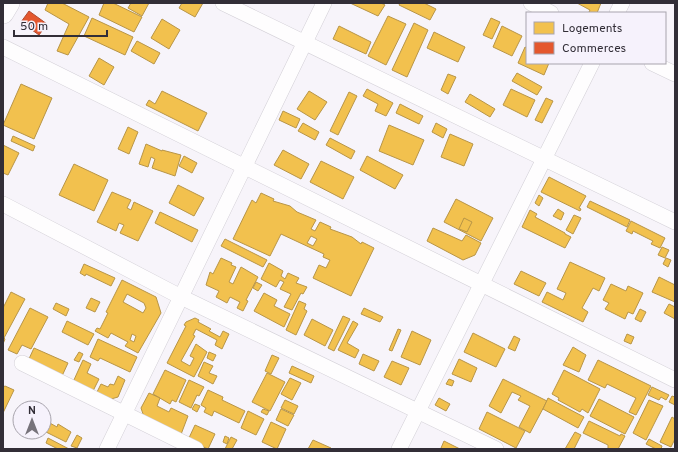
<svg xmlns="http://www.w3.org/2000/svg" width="678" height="452" font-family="Overpass,sans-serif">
<rect width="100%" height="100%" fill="#f7f4fa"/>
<g fill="#f2c14e" stroke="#b89547" fill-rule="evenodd">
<path d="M48,3H62L89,17L68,55L57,51L69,24L45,10Z"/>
<path d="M104,3H113L142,17L134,32L99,15Z"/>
<path d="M131,3H149L142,16L128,8Z"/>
<path d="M182,3H203L195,17L179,8Z"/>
<path d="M350,3H381L385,5L378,16Z"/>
<path d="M400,3H424L436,9L430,20L399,5Z"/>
<path d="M577,3H601L597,13H591L589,12L590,10Z"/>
<path d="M388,16L406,24L386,65L368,56Z"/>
<path d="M92,18L133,37L125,55L84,36Z"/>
<path d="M491,18L500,22L492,39L483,35Z"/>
<path d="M162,19L180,30L169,49L151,38Z"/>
<path d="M414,23L428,30L407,77L392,70Z"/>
<path d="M339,26L371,42L366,54L333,39Z"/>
<path d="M502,26L522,36L512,56L493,47Z"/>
<path d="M434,32L465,47L458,62L427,48Z"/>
<path d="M137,41L160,53L154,64L131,51Z"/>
<path d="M525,47L527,48V63H549L544,75L518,63Z"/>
<path d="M99,58L114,67L104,85L89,76Z"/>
<path d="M517,73L542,87L537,95L512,81Z"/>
<path d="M448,74L456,77L448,94L441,90Z"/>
<path d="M21,84L52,98L34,139L3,125Z"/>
<path d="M367,89L393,103L386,116L375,111L378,104L363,96Z"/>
<path d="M511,89L535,100L527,117L503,105Z"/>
<path d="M162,91L207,113L198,131L146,105L149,100L155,104Z"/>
<path d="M309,91L327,102L315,120L297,109Z"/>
<path d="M349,92L357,96L338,135L330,131Z"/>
<path d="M470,94L495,109L490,117L465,102Z"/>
<path d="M546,98L553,101L542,123L535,120Z"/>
<path d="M400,104L423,116L419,124L396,113Z"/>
<path d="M283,111L300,119L296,128L279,120Z"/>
<path d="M303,123L319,132L315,140L298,131Z"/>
<path d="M436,123L447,129L443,138L432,132Z"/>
<path d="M389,125L424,140L413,165L379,151Z"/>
<path d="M128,127L138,132L129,154L118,149Z"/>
<path d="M450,134L473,144L464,166L441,157Z"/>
<path d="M13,136L35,146L33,151L11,141Z"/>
<path d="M330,138L355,151L351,159L326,145Z"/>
<path d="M146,144L162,151V150L181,155L175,176L152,168L155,159L151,157L148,167L139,164Z"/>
<path d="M3,145L19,153L8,175L3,173Z"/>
<path d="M283,150L309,164L301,179L274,165Z"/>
<path d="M184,156L197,163L192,173L179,166Z"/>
<path d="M367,156L403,175L395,189L360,170Z"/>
<path d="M321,161L354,177L343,199L310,182Z"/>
<path d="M74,164L108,180L94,211L59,195Z"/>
<path d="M549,177L586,196L579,208L581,209L580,211L541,192Z"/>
<path d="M178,185L204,198L194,216L169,203Z"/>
<path d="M112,192L131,200L127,208L131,210L134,202L153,211L138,241L120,233L124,225L119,223L116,231L97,222Z"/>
<path d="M261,193L274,199L273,201L290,206L297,212L316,220L311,229L315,231L320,222L331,227L330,229L352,237L361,244L362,242L374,248L351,296L313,278L319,265L326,268L330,260L323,257L324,254L281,234L270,256L233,239L252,200L256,203ZM311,236L317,239L313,246L307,243Z"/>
<path d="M539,195L543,198L539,206L535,203Z"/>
<path d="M456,199L493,218L481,241L444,222Z"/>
<path d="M590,201L630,220L627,227L587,207Z"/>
<path d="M558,209L564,213L561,220L553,216Z"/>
<path d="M530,210L537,214L535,217L565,233V234L571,237L565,248L522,227Z"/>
<path d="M160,212L198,230L192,242L155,223Z"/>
<path d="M574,215L581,218L573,234L566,230Z"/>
<path d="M464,218L472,222L467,232L459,229Z"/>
<path d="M631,221L665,238L660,248L651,244L653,241L633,231L632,234L626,231Z"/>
<path d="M433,228L462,241L466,235L481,243L475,255L463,260L427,241Z"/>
<path d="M225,239L267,260L263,267L221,246Z"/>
<path d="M662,247L669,250L665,258L658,255Z"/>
<path d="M221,258L232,263L231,265L236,267L229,282L233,284L241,267L258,277L246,300L248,301L243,311L237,308L240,302L230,297L227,303L216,297L219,291L206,285L210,272L213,274Z"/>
<path d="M666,258L671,260L668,267L663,264Z"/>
<path d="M570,262L605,278L599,291L593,288L582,308L588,312L583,322L542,302L547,292L563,300L566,293L557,289Z"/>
<path d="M269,263L283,271L281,276L285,279L288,273L299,278L296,283L307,287L303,294L301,293L292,310L284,307L291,294L280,289L284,282L280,280L276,287L261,279Z"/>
<path d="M84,264L115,278L111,286L86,274L85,276L80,273Z"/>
<path d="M521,271L546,283L539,296L514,284Z"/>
<path d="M659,277L675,285V302L652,292Z"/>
<path d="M122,280L156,297L161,313L138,353L125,346L128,342L111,333L108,338L95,331L97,328L100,329L108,313L106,312ZM127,294L144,303L146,308L143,313L123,302ZM132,334L136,336L134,342L130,340Z"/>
<path d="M256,282L262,285L258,291L253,288Z"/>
<path d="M611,284L626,291L628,286L643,293L633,314L628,312L625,319L605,309L609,303L603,300Z"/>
<path d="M11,292L25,299L4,338L5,339L3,344V308Z"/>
<path d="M264,293L277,300L274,306L290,314L284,327L254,311Z"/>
<path d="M91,298L100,302L95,312L86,308Z"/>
<path d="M299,301L306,304L304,309L307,311L296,335L286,330Z"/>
<path d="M56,303L69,309L66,316L53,309Z"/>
<path d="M669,304L675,307V319L664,313Z"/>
<path d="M30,308L48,317L31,349L22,345L17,354L8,350Z"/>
<path d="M364,308L383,317L380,322L361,314Z"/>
<path d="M640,309L646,312L641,322L635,319Z"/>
<path d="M343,316L350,319L334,351L328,348Z"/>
<path d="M195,318L199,320L198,322L211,329L209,331L220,337L223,331L229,334L222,349L215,345L217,340L196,329L193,335L195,336L181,361L190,366L194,358L190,356L196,344L207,352L194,377L167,363L186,326L184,325L186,322Z"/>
<path d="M312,319L333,330L325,346L304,335Z"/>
<path d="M67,321L94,334L88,345L62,332Z"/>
<path d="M353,321L358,324L347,343L359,350L355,358L338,350Z"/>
<path d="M398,329L401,330L392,351L389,350Z"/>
<path d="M412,331L431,340L420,365L401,357Z"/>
<path d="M473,333L505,349L496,367L464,352Z"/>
<path d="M627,334L634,337L631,344L624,341Z"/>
<path d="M514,336L520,339L515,351L508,348Z"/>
<path d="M98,339L137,357L130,372L100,358L98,361L90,357Z"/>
<path d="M573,347L586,355L579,372L563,365Z"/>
<path d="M34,348L68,363L62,376L28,361Z"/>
<path d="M79,352L83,354L79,362L74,360Z"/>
<path d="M209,352L216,355L213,361L207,358Z"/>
<path d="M363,354L379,361L374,371L359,364Z"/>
<path d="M272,355L279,358L271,374L265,371Z"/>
<path d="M459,359L477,368L471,382L452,374Z"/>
<path d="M83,360L91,364L87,373L99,379L93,391L73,382Z"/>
<path d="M598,360L651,386L636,415L629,412L636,398L607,384L605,388L588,380Z"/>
<path d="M392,361L409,368L401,385L384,377Z"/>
<path d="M204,362L213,366L209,373L217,376L213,384L198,376Z"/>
<path d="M292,366L314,376L311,383L289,373Z"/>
<path d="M165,370L186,380L176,402L172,400L170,404L153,394Z"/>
<path d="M564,370L600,389L588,413L582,409L580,412L558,400L559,398L552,394Z"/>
<path d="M267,373L285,382L270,411L252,402Z"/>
<path d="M118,376L125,380L118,397L111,399L97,392L101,384L108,387L110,384L114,385Z"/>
<path d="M290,378L301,383L292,400L281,394Z"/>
<path d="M449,379L454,381L452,386L446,384Z"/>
<path d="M503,379L547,401L530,433L519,427L530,406L518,400L521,396L512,392L501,413L489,406Z"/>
<path d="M189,380L204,387L199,396L197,395L191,408L179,402Z"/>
<path d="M5,386L14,390L3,413V387Z"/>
<path d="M652,387L669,395L666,400L661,397L659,400L648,395Z"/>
<path d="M208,390L223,397L222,400L245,411L239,423L214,411L212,416L204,412L206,408L201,405Z"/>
<path d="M149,393L160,398L157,406L169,412L171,408L188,416L180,437L145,420L141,408Z"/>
<path d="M672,396L675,397V405L669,402Z"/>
<path d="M439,398L450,404L446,411L435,405Z"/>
<path d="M548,398L584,417L578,428L543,409Z"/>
<path d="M599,399L634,417L625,434L590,416Z"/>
<path d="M285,400L298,406L294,414L281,408Z"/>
<path d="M649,400L663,406L646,440L633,433Z"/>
<path d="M195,404L200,406L197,412L192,409Z"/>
<path d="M263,409L269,411L267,415L261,412Z"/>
<path d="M281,409L294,415L288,426L276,420Z"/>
<path d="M248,411L264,419L256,435L241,428Z"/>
<path d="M487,412L525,431L516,448L479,429Z"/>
<path d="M672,417L675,419V439L671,447L660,442Z"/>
<path d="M589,421L620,436L621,434L625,436L618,449H608V445L583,433Z"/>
<path d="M48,422L57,427L58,424L71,432L66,442L44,431Z"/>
<path d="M271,422L286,429L277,449L262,442Z"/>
<path d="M195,425L215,434L208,449L188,440Z"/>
<path d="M575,432L581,435L574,449H565Z"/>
<path d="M77,435L82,438L77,448L71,446Z"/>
<path d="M225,436L229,438L227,444L223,442Z"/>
<path d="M231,437L237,440L232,449H225Z"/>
<path d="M48,438L69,449H58L46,443Z"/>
<path d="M649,439L662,446L661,449H656L646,444Z"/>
<path d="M313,440L331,448L330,449H308Z"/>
<path d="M444,441L460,449H444L441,448Z"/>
</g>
<path fill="#e4572e" stroke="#af4b31" d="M29,11L47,24L39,35L21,22Z"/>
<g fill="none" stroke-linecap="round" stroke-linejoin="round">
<g stroke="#d3d0d7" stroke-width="16">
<g id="minor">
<path d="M223,3L675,222"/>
<path d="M531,3L551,13"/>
<path d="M617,13L622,3"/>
<path d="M3,47L675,380"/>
<path d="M652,63L675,74"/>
<path d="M3,204L181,297L496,449"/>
<path d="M22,363L196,449"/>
<path d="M107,449L324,3"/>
<path d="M399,449L592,63"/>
</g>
</g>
<g stroke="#d3d0d7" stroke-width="22">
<path id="secondary" d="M3,13L9,3"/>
</g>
<use href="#minor" stroke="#fefdfe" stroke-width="15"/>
<use href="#secondary" stroke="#fefdfe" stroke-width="21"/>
</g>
<rect width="678" height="452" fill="none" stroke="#322e37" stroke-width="8"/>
<rect x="526" y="12" width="140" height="52" fill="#f6f2fc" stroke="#a8a4ad"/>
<rect x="534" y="22" width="20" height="12" fill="#f2c14e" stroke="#a8a4ad"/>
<text x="562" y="32" font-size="12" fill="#322e37">Logements</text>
<rect x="534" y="42" width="20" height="12" fill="#e4572e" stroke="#a8a4ad"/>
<text x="562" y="52" font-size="12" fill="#322e37">Commerces</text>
<g transform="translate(32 420)"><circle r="19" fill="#f6f2fc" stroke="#a8a4ad"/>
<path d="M0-3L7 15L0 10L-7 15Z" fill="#77737b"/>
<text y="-6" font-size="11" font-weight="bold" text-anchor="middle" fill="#322e37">N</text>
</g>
<path d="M14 30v6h93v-6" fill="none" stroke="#322e37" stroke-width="2"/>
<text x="20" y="30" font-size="12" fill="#322e37" stroke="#f6f2fc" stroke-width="3" paint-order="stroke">50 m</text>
</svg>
